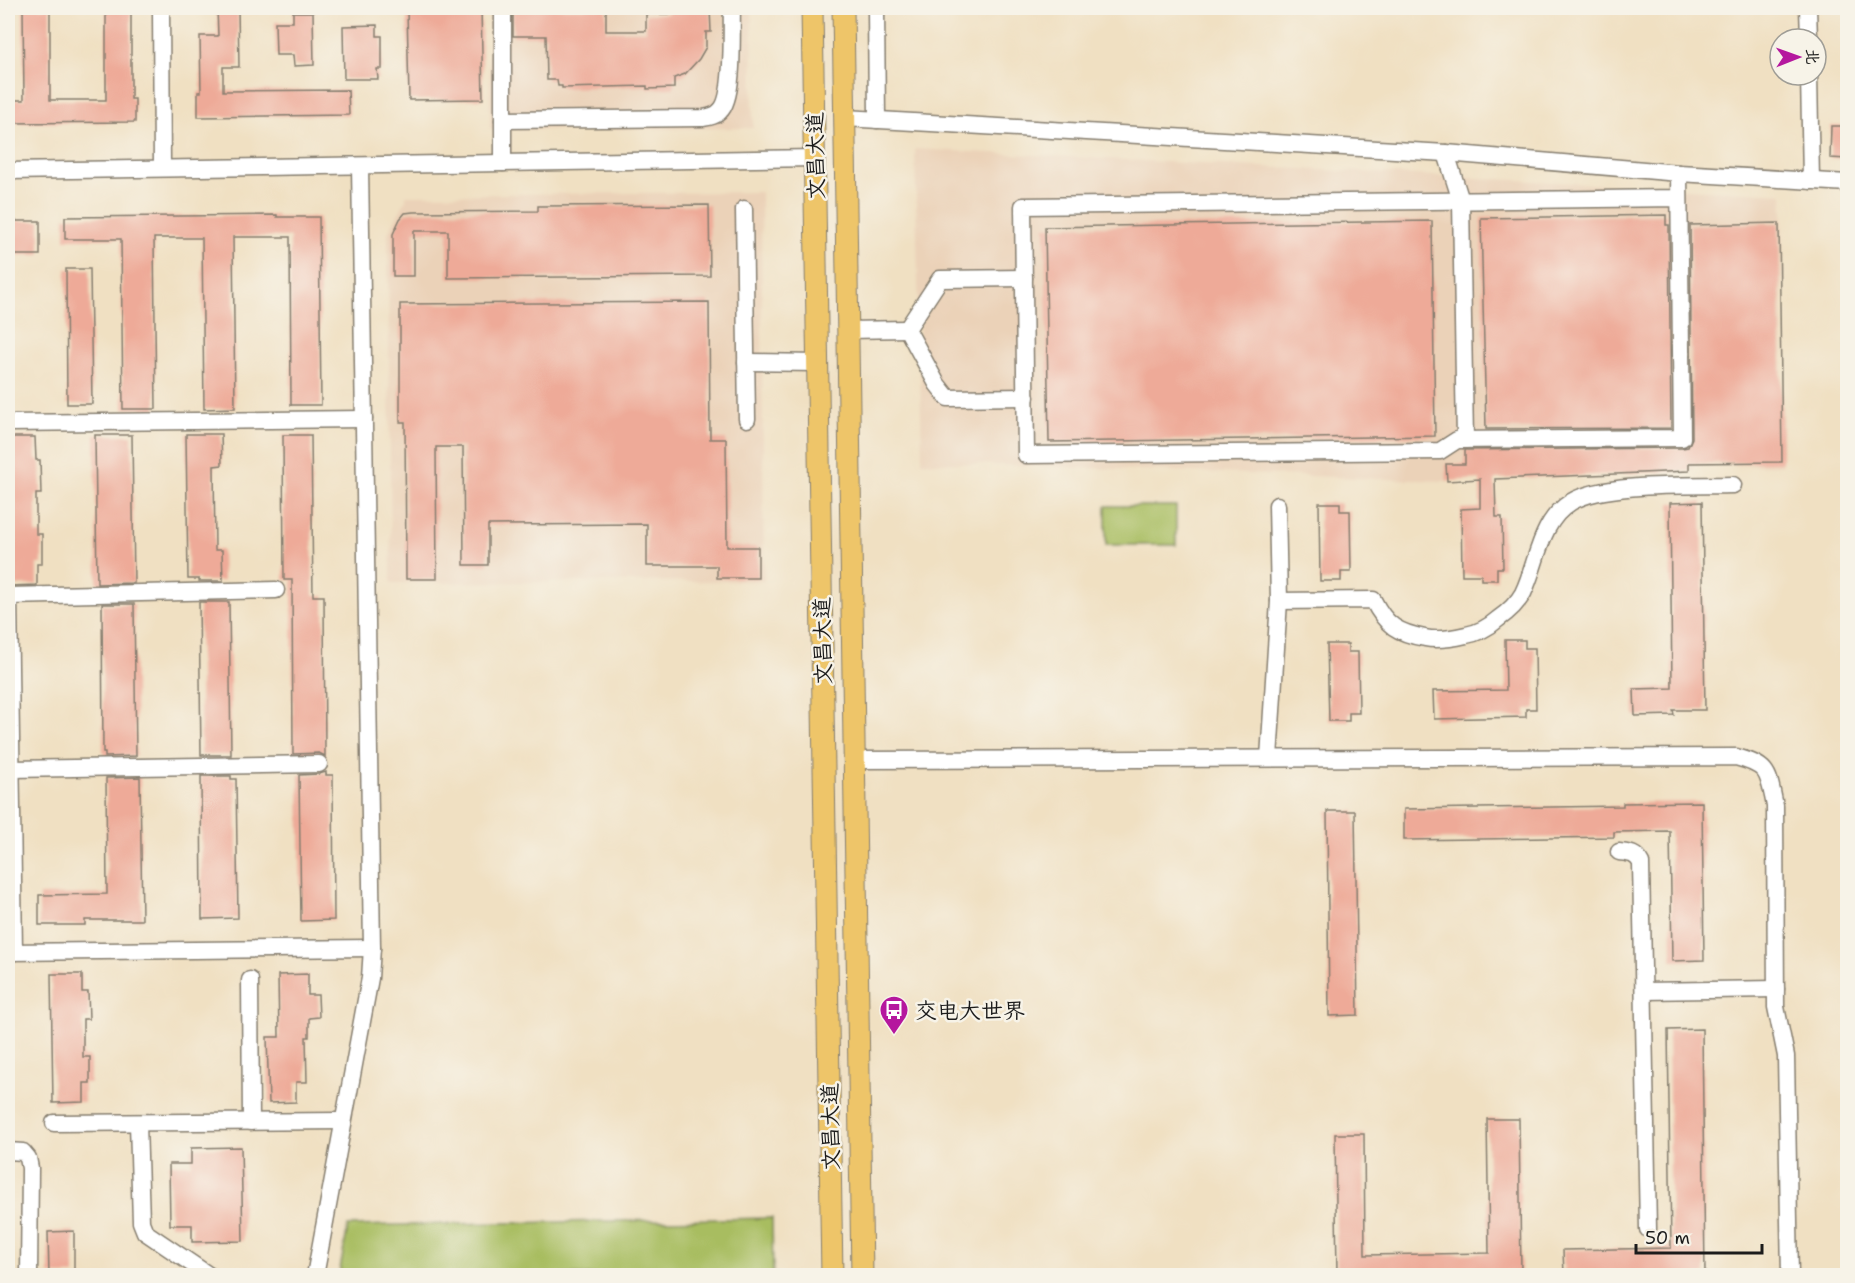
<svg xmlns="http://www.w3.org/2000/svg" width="1855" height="1283" font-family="'Shantell Sans','LXGW WenKai TC',sans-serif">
<rect width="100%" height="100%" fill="#f7f3e8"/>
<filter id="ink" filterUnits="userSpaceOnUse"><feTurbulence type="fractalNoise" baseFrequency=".0167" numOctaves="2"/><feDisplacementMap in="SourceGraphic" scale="12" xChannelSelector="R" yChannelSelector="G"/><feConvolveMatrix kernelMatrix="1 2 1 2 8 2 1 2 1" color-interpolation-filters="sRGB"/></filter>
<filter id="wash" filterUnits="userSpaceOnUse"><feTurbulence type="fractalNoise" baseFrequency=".008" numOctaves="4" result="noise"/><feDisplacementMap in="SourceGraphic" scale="24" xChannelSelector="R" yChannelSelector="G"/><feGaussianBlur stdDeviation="1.35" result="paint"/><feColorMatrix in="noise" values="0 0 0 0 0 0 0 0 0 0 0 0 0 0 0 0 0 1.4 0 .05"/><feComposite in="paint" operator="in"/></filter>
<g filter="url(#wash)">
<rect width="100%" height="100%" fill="#f0e0c2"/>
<g fill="#ebd2b8">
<path d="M489,8H752L753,128L490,130Z"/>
<path d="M915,149L1783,194L1782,465L1694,466V470L1689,471L1443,481L922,462Z"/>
<path d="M761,192L764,581L391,583L388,233L406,200V195Z"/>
</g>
<g fill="#a8bd61" stroke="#626c3e" stroke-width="1.5">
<rect x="1106" y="506" width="70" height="39"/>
<path d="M772,1218L773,1275H339L348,1226Z"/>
</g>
<g id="blocks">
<g fill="#eeaa98">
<path d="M23,8H50V100H106V8H131V99H135V122L8,123V100H24Z"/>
<path d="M217,8H238L239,67H223V91L348,90L349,115L198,117V92H201L200,36H218Z"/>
<path d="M407,8H481L483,99L409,100Z"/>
<path d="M513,8H606V31H646V14H669V8H710L711,32H706V47L699,59L685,74L674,78V88L647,89V86L562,88V86H558L557,80H547L546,36H513Z"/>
<path d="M293,12H313L314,65L294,66L293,55H276L275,22H293Z"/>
<path d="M377,25V36H382V69H377L378,79H344L343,26Z"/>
<path d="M1831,126H1848V159L1830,158Z"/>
<path d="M709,205L710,276L448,278V231H414V276H393V234L400,219L405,213L413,212L538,211V206Z"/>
<path d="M277,215V217H319L321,405H291L290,237H233L235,408L204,409L202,238H154L156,409H123L121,239H65V217Z"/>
<path d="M1666,215V225H1669L1671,428L1486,429L1481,218Z"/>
<rect x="8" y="221" width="32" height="34"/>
<path d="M1432,221L1435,436L1049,442L1045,227Z"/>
<path d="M1779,223L1782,462L1689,463V471L1495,479L1496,517H1502L1503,568H1497V580H1481V575H1462L1461,509L1480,508V479L1447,481L1446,464H1465V450L1682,448L1688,447L1692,438L1690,225Z"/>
<path d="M66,269H90L92,404H67Z"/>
<path d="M709,302L710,439H726L727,547H758V578H717V566H647V524L488,525V565H464L463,447H436L437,579H406L405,422H400V304Z"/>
<path d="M186,434H221L222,465L214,466L215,550H222L223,581H199V579H188Z"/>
<path d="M95,435H132L134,583L97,584Z"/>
<path d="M283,435H311L313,596H324L325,756L319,753L293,754L292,580H284Z"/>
<path d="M8,437H35L36,460H40L41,494H36V534H42V564H37V585L8,586Z"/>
<path d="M1702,502L1705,710H1673L1674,715L1635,716L1634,689L1672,688L1670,503Z"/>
<path d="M1319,503H1340V511H1350L1351,572H1341V581H1320Z"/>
<path d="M199,602H229L231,755H201Z"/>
<path d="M102,604H134L136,756L105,757V753H103Z"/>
<path d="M1505,640H1525V648H1535L1536,709H1526V717L1434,719L1433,691L1506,690Z"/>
<path d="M1327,644H1348V652H1358L1359,713H1349V721H1329Z"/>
<path d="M326,772V775H333L334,920L301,921L299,775L319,774Z"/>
<path d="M201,776H231V779H236L238,918L202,919Z"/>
<path d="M140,777L142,920H85V925H39V895L107,894L106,778Z"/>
<path d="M1702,802L1704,960L1672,961L1670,831L1614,832V837L1404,840V809L1623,806V803Z"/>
<path d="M1327,811H1355L1358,1015L1329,1016Z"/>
<path d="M51,974H82V992H88L89,1019H83V1057H90V1083H84V1102L53,1103Z"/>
<path d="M308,974V995H318L319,1017L309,1018V1037H306L307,1082H296V1102L269,1103L267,1037H279L278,975Z"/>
<path d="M1702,1029L1705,1275H1564L1563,1250L1671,1248L1668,1030Z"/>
<path d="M1487,1119H1519L1521,1275H1337L1335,1134H1364L1365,1255L1489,1253Z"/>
<path d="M241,1147L243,1241L192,1242V1225H170L169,1164H191V1148Z"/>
<path d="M74,1231V1275H49L48,1232Z"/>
</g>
</g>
</g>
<g filter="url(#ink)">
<use href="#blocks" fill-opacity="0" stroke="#867e6f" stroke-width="1.5"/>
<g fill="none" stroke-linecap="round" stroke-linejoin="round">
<g stroke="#867e6f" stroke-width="19">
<g id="minor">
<path d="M161,8L162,168"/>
<path d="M876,8L877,120"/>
<path d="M1808,8L1809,39"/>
<path d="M1809,75L1811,181"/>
<path d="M845,118L1446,153L1679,173L1848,183"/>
<path d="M503,120L703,118C709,117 716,116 720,111C735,98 731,29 732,8"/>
<path d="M1446,153L1461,201L1465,440"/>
<path d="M503,163V8"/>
<path d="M8,171L815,158"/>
<path d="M1679,173L1682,438L1457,440L1440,451L1026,455L1023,206L1679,198"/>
<path d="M744,209L747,419"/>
<path d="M1024,278L940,279L907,329L937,384L948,398L1026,397"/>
<path d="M848,330L907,329"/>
<path d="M746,362L818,363"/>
<path d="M8,423L364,419"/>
<path d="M8,596L276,590"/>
<path d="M9,596L14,952"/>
<path d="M1279,601L1373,600C1386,626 1398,633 1425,638C1438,641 1453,638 1466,635C1478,633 1489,627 1498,619C1508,612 1517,604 1523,593C1538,562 1539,522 1571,502C1603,482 1692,486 1733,485"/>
<path d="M1269,758L1279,601L1277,505"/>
<path d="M855,760L1736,757C1770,766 1768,773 1775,806L1776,1007L1786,1056L1790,1276"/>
<path d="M11,769L319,764"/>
<path d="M1619,852C1629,853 1636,853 1641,863L1648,1229"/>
<path d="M8,952L372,948"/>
<path d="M250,980L251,1122"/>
<path d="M1644,991L1776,989"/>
<path d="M54,1123L343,1121"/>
<path d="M138,1123L141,1222L145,1232L210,1276"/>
<path d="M8,1151L23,1152L28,1158L30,1168L29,1276"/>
<path d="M315,1276L370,978L372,948L360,166"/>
</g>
</g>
<g stroke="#867e6f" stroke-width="23">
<g id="major">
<path d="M812,8L832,1276"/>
<path d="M843,8L862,1276"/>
</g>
</g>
<use href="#minor" stroke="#fff" stroke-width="16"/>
<use href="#major" stroke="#eec569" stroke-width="21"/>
</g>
</g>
<defs>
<g id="bus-pin" transform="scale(1.5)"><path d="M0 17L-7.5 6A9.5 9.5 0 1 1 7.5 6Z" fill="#b5179e" stroke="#f7f3e8"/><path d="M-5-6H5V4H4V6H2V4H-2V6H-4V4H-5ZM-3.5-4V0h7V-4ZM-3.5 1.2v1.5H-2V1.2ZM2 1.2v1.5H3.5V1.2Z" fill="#fff"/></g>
</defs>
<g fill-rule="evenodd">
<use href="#bus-pin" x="894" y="1010"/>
</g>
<g text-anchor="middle" stroke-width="5" stroke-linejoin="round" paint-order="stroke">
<g font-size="22" fill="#1c1c1c" stroke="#f7f3e8">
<text transform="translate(815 156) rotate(-91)" y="8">文昌大道</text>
<text transform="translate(822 641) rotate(-91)" y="8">文昌大道</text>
<text transform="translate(830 1127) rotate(-91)" y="8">文昌大道</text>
</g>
<g font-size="22" fill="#1c1c1c" stroke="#f7f3e8" text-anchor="start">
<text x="915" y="1018">交电大世界</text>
</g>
</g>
<rect width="1855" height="1283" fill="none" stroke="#f7f3e8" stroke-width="30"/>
<g transform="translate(1798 57) rotate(89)"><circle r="28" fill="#f7f3e8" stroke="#9f9d96" stroke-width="1.5"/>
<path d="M0-4.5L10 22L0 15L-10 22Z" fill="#b5179e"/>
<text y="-9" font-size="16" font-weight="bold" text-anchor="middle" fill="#1c1c1c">北</text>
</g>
<path d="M1636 1244v9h126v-9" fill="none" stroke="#1c1c1c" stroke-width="3"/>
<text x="1645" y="1244" font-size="18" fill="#1c1c1c" stroke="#f7f3e8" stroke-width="4.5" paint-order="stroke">50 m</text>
</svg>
